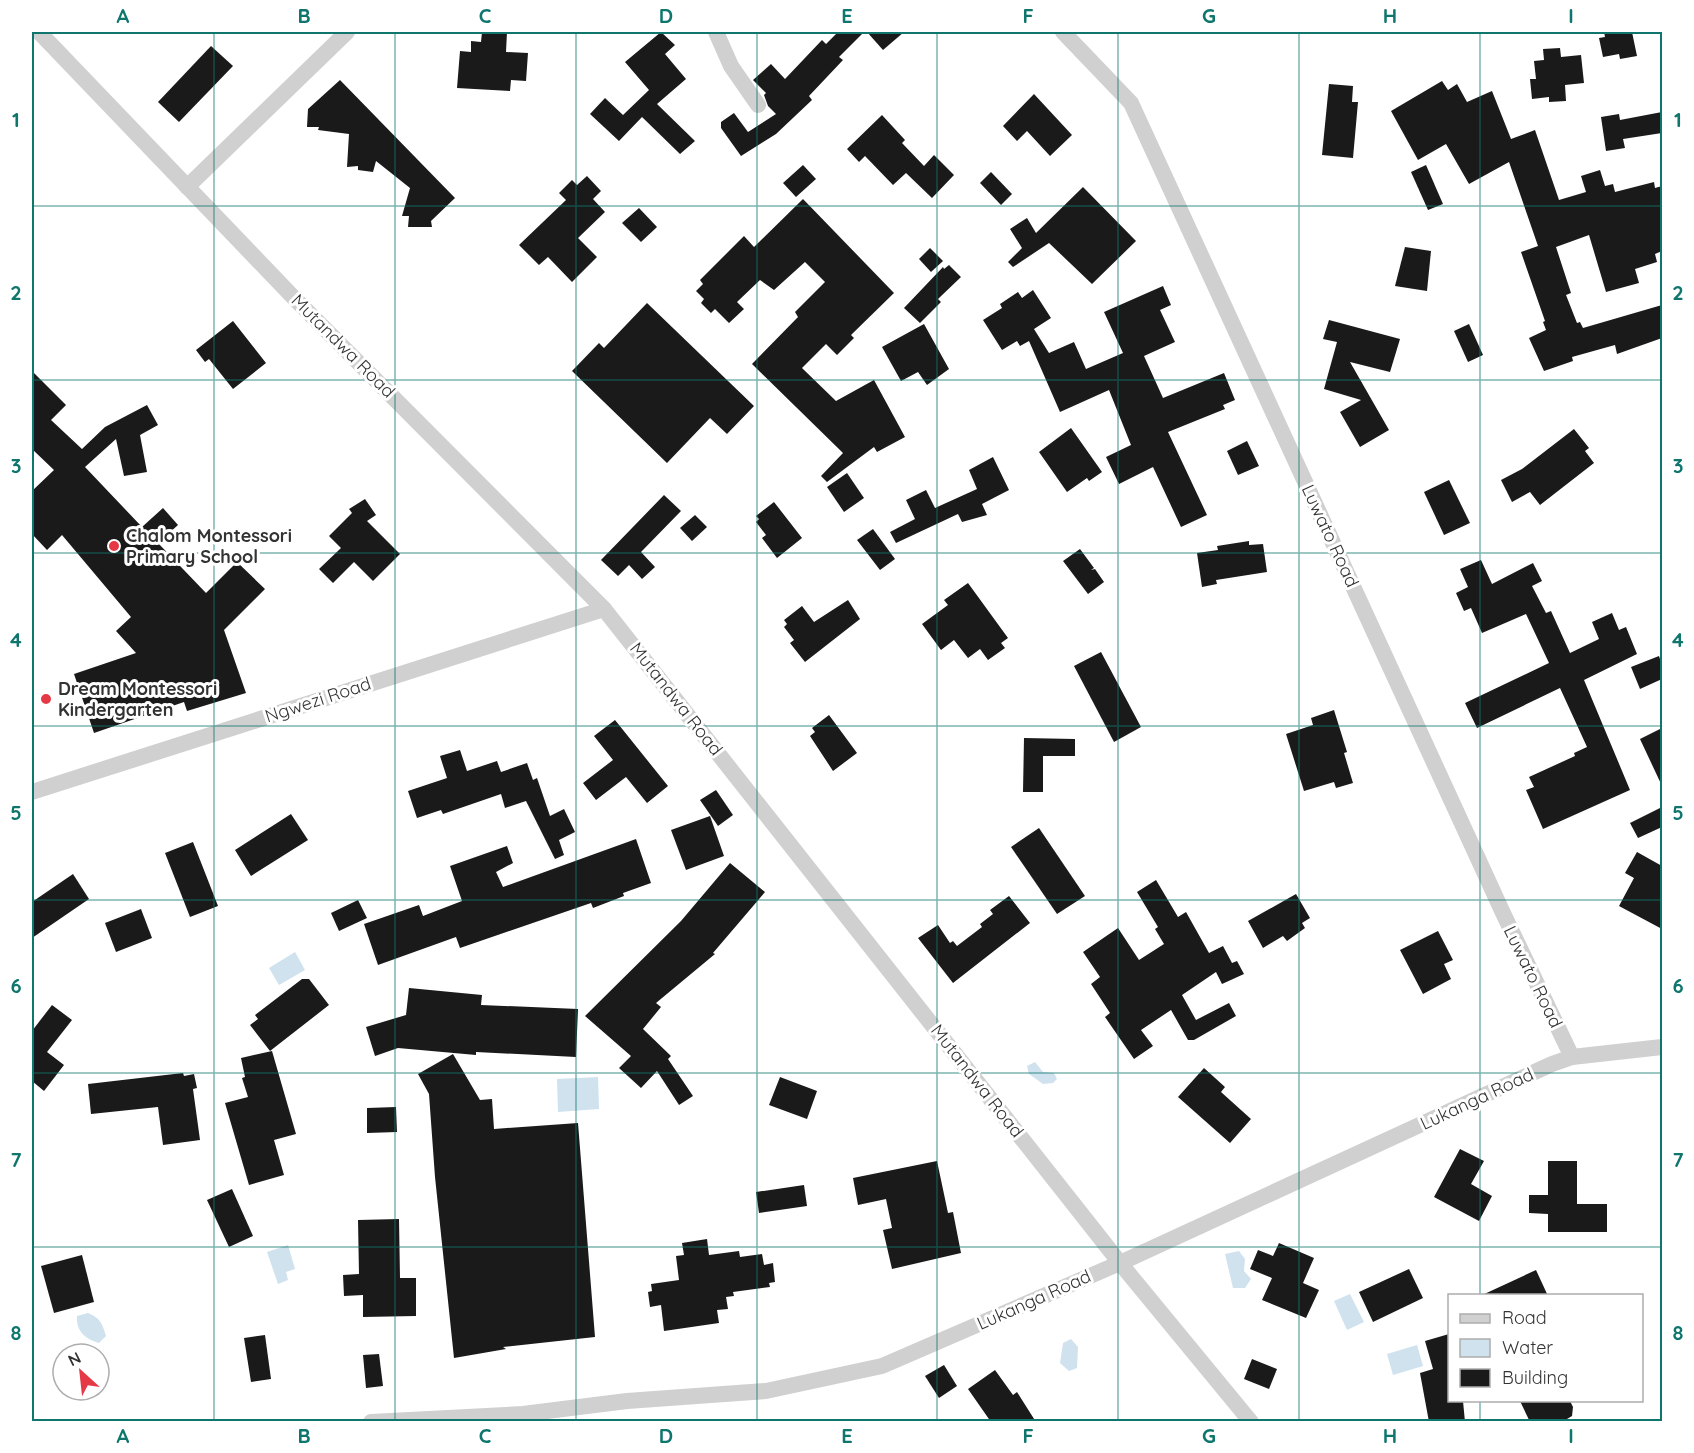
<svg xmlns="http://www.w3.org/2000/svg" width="1694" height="1453" font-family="Quicksand,sans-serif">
<rect width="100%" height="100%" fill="#fff"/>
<g fill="#cfe2ee">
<path d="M295,952L305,970L279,985L269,968Z"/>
<path d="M1035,1062L1043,1072L1054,1073L1057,1079L1053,1083L1043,1084L1029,1074L1027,1066Z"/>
<path d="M598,1077L599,1109L558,1112L557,1079Z"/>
<path d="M288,1245L295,1269L286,1272L288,1280L278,1284L267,1252Z"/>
<path d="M1239,1251L1245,1259L1244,1271L1251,1279L1245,1288H1233L1225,1254Z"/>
<path d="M1350,1294L1364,1322L1347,1330L1334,1301Z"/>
<path d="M88,1313C100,1318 102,1323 106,1336L99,1343C85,1339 76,1331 77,1316Z"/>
<path d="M1071,1339L1078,1347L1077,1368L1069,1371L1060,1363L1063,1343Z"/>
<path d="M1417,1345L1423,1366L1393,1375L1387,1354Z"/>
</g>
<g fill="#1a1a1a">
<path d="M482,32H507L506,52L528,53L526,81L511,80L510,91L457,88L460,51L471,52V41L481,42Z"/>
<path d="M661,32L675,45L665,54L686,79L657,104L695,141L680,154L642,117L619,141L590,114L605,98L623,115L649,90L625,62Z"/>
<path d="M838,32H864L839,57L843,60L809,96L812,100L776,134L741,156L721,128V122L734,113L748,132L776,114L768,106L764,95L766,93L753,80L771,64L785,79L822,40L826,44Z"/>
<path d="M867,32H904L883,50Z"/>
<path d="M1604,32H1632L1637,56L1620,59L1619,54L1603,57L1599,38L1605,37Z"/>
<path d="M211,46L233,66L179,122L158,102Z"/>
<path d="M1560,48L1561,57L1581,55L1584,83L1565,85L1566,101L1549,102V97L1532,99L1530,79H1536L1534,61L1544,60L1543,49Z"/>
<path d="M340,80L455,198L431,221L432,227H408L409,216H402L410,188L376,161L373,172L358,170V166L347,167L349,134L318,130L319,127H307L308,109Z"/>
<path d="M1442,81L1448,90L1457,84L1467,102L1492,91L1511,139L1535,130L1559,200L1586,192L1581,176L1600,170L1605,186L1613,184L1615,192L1654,182L1655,188L1662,186V251L1655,254L1657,262L1635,269L1639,283L1606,292L1589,235L1556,247L1571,293L1566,295L1577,323L1580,322L1583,328L1662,305V338L1617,354L1615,345L1572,357L1573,361L1544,371L1529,338L1546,330L1543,322L1545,321L1521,252L1538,246L1509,162L1469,184L1446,144L1418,160L1391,111Z"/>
<path d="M1329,84L1353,86L1352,102H1358L1353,158L1322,155Z"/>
<path d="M1034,94L1072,135L1050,156L1027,131L1017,141L1003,126Z"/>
<path d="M1662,112V133L1623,139L1625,148L1606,151L1601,117L1619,114L1620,120Z"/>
<path d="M882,115L905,140L902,143L924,166L934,155L954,175L932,198L906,173L893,185L865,156L859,162L847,149Z"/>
<path d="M803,165L816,179L796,197L783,183Z"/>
<path d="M1426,165L1443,204L1428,210L1411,172Z"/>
<path d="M991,172L1012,194L1001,205L980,183Z"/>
<path d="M587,176L601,191L593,199L605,212L578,238L597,257L572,282L548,257L539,265L519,245L566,200L559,193L572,180L577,185Z"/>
<path d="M1083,187L1136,241L1092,284L1049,243L1013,267L1008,262L1022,248L1010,229L1027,218L1036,233Z"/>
<path d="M803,199L894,293L851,335L854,338L837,355L826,344L802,368L836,401L874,380L905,437L877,452L874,447L827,482L821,476L843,453L752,364L798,317L795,312L825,282L805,262L774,290L760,280L737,302L744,309L729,323L715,309L711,313L701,303L704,299L696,291L703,284L700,280L744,236L754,247Z"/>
<path d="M639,208L657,227L641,242L622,223Z"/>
<path d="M1405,247L1431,251L1427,291L1395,286Z"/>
<path d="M930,248L943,261L931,272L919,259Z"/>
<path d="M949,265L961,277L938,299L941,302L920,323L904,308L943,267L944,269Z"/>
<path d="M1163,286L1171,305L1160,310L1175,342L1144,356L1163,398L1224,373L1235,400L1223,405L1225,409L1168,432L1207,515L1181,527L1153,467L1119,484L1106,457L1131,445L1109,390L1060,412L1029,341L1020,346L1017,341L1002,350L983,320L1002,308L1000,304L1018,292L1022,298L1033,290L1051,318L1034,329L1049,353L1074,342L1086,369L1123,353L1104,312Z"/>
<path d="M647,303L754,406L727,434L710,418L667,463L572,371L599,343L604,348Z"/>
<path d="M1329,320L1400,339L1390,372L1350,362L1389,430L1360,447L1340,412L1361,400L1324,389L1337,342L1323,339Z"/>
<path d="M233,321L266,363L233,389L209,359L205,362L196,350Z"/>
<path d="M924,324L949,369L927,385L918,372L901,381L882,347Z"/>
<path d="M1469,324L1483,355L1468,362L1454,331Z"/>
<path d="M32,371L66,405L51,420L82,449L105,427L147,405L158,425L140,435L147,472L124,476L116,439L85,467L142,527L163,508L178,525L158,543L206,593L237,562L265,589L224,630L246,693L187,711L184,702L94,733L74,674L136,653L116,631L131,617L62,535L47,550L32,534V491L54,470L32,449Z"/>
<path d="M1071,428L1102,472L1089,481L1087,478L1067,492L1039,452Z"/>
<path d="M1574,429L1589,448L1585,451L1594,463L1540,505L1530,492L1512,502L1501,480L1522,469Z"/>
<path d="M1247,441L1259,466L1238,475L1227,451Z"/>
<path d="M993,457L1009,490L982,504L987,515L962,522L958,514L896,543L890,532L915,519L906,500L926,490L935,508L977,489L969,470Z"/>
<path d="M847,473L864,498L844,512L827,487Z"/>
<path d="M1449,480L1470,523L1444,535L1424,492Z"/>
<path d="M664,495L681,511L641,552L655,567L642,579L629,565L618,576L601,560Z"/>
<path d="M365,499L376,515L367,521L400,554L373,581L354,562L333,583L319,569L341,548L329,536L352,513L349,509Z"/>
<path d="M774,502L802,538L777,558L762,538L766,535L756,522L759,519L756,516Z"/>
<path d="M695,515L707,527L692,541L680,528Z"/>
<path d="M873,529L895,559L880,570L857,540Z"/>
<path d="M1249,541V545L1263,544L1267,572L1216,580L1217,584L1202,587L1197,553L1218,550L1217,546Z"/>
<path d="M1080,549L1094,568L1091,570L1095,569L1104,582L1088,594L1063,561Z"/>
<path d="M1481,560L1492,584L1533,563L1542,581L1532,586L1546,613L1551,611L1570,653L1599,639L1592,622L1612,613L1619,630L1626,627L1637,654L1584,680L1630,790L1543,829L1526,790L1534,787L1529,777L1575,756L1574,753L1587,747L1560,688L1477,728L1465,703L1549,663L1526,614L1482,633L1471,608L1464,611L1456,593L1468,587L1460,569Z"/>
<path d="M968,583L1008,638L1001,643L1005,648L988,660L980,649L968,658L954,640L941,650L922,624L948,605L944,600Z"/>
<path d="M848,600L860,619L805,662L790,643L794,640L784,627L787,624L784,620L802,606L814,622Z"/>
<path d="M1101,652L1141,727L1114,742L1074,666Z"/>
<path d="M1659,656L1662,665V679L1640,689L1631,667Z"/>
<path d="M1334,710L1347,752L1344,753L1353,783L1336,788L1334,782L1304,791L1286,734L1313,725L1311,718Z"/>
<path d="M829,715L857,753L833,771L810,736L815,732L812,728Z"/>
<path d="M615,720L668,786L647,803L626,777L596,800L583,783L613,760L594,736Z"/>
<path d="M1662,728V786L1640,739Z"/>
<path d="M1024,738L1075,739V756H1043V792H1023Z"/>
<path d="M460,750L467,771L497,761L501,772L527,763L533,780L537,778L550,816L564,809L575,832L559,840L564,855L555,859L526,801L505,808L501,794L443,814L441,810L417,818L408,791L447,778L440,756Z"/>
<path d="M716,790L733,815L718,826L700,800Z"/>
<path d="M1662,807V827L1638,838L1630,823Z"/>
<path d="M291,814L308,840L251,876L235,850Z"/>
<path d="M710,816L724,856L686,870L671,830Z"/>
<path d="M1039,828L1085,896L1057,914L1011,847Z"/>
<path d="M636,839L651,883L623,893L624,896L593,908L591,903L460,948L456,937L378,965L364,924L419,905L423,916L462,901L450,866L507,846L513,863L496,872L503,887Z"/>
<path d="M193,842L218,906L190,917L165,853Z"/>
<path d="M1637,852L1662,866V929L1619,906L1634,878L1625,873Z"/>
<path d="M730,863L765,892L713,953L715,954L656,1003L661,1007L643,1029L671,1056L668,1059L693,1096L679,1105L657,1071L641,1088L619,1068L631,1056L585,1016L681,921Z"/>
<path d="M73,874L89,899L32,938V902Z"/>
<path d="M1156,880L1178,917L1186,912L1209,953L1223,946L1232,963L1237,961L1244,974L1222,984L1216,972L1182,995L1196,1020L1229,1003L1236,1016L1194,1040H1188L1171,1010L1141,1030L1153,1046L1134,1059L1105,1017L1110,1013L1091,984L1100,977L1083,952L1118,928L1139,960L1164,944L1155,929L1158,927L1137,892Z"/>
<path d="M1296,894L1310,918L1302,923L1305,928L1287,941L1283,936L1263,948L1248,921Z"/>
<path d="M1009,896L1030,923L953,983L918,938L938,925L950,943L953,941L957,946L982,927L980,924L993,914L990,910Z"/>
<path d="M358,900L367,918L339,931L331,913Z"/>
<path d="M141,909L152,938L116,952L105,923Z"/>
<path d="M1438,931L1453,960L1444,964L1451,979L1423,994L1400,950Z"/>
<path d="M302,979H309L329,1005L270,1051L250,1025L258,1019L255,1015Z"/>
<path d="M409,988L482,995L481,1005L578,1009L576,1057L476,1052V1055L398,1048L375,1056L366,1027L406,1015Z"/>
<path d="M52,1005L72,1020L47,1052L64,1065L44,1091L32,1081V1031Z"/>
<path d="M272,1051L296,1134L274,1140L284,1175L249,1185L225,1103L248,1097L242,1078L245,1077L241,1058Z"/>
<path d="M453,1054L480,1100L492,1099L494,1129L578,1123L595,1337L503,1347L506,1349L454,1358L435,1177L429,1094L418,1074Z"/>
<path d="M1204,1068L1225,1087L1221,1092L1251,1119L1230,1143L1178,1097Z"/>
<path d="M183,1073L184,1076L194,1074L197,1088L193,1089L200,1140L163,1145L158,1107L91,1114L88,1084Z"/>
<path d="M780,1077L817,1091L807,1119L769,1105Z"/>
<path d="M396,1107L397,1132L367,1133V1108Z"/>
<path d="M1460,1149L1484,1161L1471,1184L1492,1196L1479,1221L1434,1197Z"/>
<path d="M937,1161L948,1213L953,1212L961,1253L892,1269L883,1230L892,1228L886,1199L858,1205L853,1178Z"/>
<path d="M1548,1161H1577V1204H1607V1232H1548V1214L1529,1213V1195H1548Z"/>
<path d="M804,1185L807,1206L759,1213L756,1192Z"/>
<path d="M232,1189L253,1236L229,1247L207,1200Z"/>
<path d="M399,1219L400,1278H416V1316L363,1317V1295L344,1296L343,1275L359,1274L358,1220Z"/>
<path d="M707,1239L709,1255L739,1251L740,1257L762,1254L764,1265L773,1263L775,1282L769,1283L770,1287L733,1292L734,1296L726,1297L728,1309L717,1310L719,1323L664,1331L661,1305L650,1307L648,1292L652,1291L651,1284L679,1280L676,1256L684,1255L682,1243Z"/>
<path d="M1279,1243L1314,1258L1303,1283L1319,1290L1306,1318L1262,1300L1272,1278L1250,1269L1258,1250L1273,1256Z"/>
<path d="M82,1255L94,1302L54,1313L41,1266Z"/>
<path d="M1409,1269L1423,1298L1373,1322L1359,1292Z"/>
<path d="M1536,1270L1548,1296H1480Z"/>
<path d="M1449,1334V1401H1463L1465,1422H1429L1420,1373L1433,1369L1425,1341Z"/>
<path d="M265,1335L271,1379L251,1382L244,1338Z"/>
<path d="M379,1354L383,1386L366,1388L363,1355Z"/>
<path d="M1252,1359L1277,1369L1269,1389L1244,1379Z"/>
<path d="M944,1365L957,1386L939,1398L925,1376Z"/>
<path d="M995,1370L1013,1395L1017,1392L1036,1422H991L968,1389Z"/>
<path d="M1520,1401H1570L1573,1407L1572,1416L1562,1422H1530Z"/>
</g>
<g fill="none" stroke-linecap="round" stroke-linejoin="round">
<g stroke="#d0d0d0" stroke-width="16">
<path d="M39,32L294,298L604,609L1120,1263L1251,1422"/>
<path d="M716,32L731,66L758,105"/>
<path d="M1063,32L1131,103L1503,913L1572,1057"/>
<path d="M187,187L347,32"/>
<path d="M32,792L604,609"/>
<path d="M371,1422L523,1414L627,1401L766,1391L882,1366L1120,1263L1552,1064L1572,1057L1662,1047"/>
</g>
</g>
<path fill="none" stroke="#0f766e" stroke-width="1.5" stroke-opacity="0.55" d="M214,32V1422M395,32V1422M576,32V1422M757,32V1422M937,32V1422M1118,32V1422M1299,32V1422M1480,32V1296M32,206H1662M32,380H1662M32,553H1662M32,726H1662M32,900H1662M32,1073H1662M32,1247H1662M1480,1400V1422"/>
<g fill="#e63946" stroke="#fff" stroke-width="2">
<circle cx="114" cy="546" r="6"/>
<circle cx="46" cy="699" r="6"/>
</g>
<g text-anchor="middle" stroke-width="6" stroke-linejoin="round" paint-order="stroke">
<g font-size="18" fill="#333" stroke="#fff">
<text transform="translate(343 346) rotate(45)" y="6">Mutandwa Road</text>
<text transform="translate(1330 536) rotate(65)" y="6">Luwato Road</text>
<text transform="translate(676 699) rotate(52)" y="6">Mutandwa Road</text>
<text transform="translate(318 700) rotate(-18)" y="6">Ngwezi Road</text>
<text transform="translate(1533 977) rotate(64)" y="6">Luwato Road</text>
<text transform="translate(977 1081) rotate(52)" y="6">Mutandwa Road</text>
<text transform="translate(1477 1099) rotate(-25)" y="6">Lukanga Road</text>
<text transform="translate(1034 1300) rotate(-24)" y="6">Lukanga Road</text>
</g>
<g font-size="18" font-weight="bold" fill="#333" stroke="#fff" text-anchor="start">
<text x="126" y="542">Chalom Montessori<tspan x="126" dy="21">Primary School</tspan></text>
<text x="58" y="695">Dream Montessori<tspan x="58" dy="21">Kindergarten</tspan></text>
</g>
</g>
<rect width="1694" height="1453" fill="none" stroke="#ffffff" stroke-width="66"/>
<rect x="1448" y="1294" width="195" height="108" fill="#ffffff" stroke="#adadad" stroke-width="1.5"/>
<rect x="1460" y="1314" width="30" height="9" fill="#d0d0d0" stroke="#adadad" stroke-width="1.5"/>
<text x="1502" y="1324" font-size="18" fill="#333333">Road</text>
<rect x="1460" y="1339" width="30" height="18" fill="#cfe2ee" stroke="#adadad" stroke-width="1.5"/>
<text x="1502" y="1354" font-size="18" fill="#333333">Water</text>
<rect x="1460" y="1369" width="30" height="18" fill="#1a1a1a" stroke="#adadad" stroke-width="1.5"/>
<text x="1502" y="1384" font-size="18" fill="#333333">Building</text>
<g transform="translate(81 1372) rotate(333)"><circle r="28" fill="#ffffff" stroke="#adadad" stroke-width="1.5"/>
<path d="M0-4.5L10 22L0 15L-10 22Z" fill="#e63946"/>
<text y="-9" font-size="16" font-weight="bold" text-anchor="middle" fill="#333333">N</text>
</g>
<rect x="33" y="33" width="1628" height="1387" fill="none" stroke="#0f766e" stroke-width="2"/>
<g font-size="20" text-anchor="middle" font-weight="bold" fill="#0f766e">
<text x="123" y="23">A</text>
<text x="304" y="23">B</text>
<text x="485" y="23">C</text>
<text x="666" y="23">D</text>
<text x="847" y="23">E</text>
<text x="1028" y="23">F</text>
<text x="1209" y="23">G</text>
<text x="1390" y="23">H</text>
<text x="1571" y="23">I</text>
<text x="16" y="127">1</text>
<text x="1678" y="127">1</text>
<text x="16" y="300">2</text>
<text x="1678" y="300">2</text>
<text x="16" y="473">3</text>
<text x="1678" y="473">3</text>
<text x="16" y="647">4</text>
<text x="1678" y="647">4</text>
<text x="16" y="820">5</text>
<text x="1678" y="820">5</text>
<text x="16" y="993">6</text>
<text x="1678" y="993">6</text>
<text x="16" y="1167">7</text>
<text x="1678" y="1167">7</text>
<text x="16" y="1340">8</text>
<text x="1678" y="1340">8</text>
<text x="123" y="1443">A</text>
<text x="304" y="1443">B</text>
<text x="485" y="1443">C</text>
<text x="666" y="1443">D</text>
<text x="847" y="1443">E</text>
<text x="1028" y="1443">F</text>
<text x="1209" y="1443">G</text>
<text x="1390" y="1443">H</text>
<text x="1571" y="1443">I</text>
</g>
</svg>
